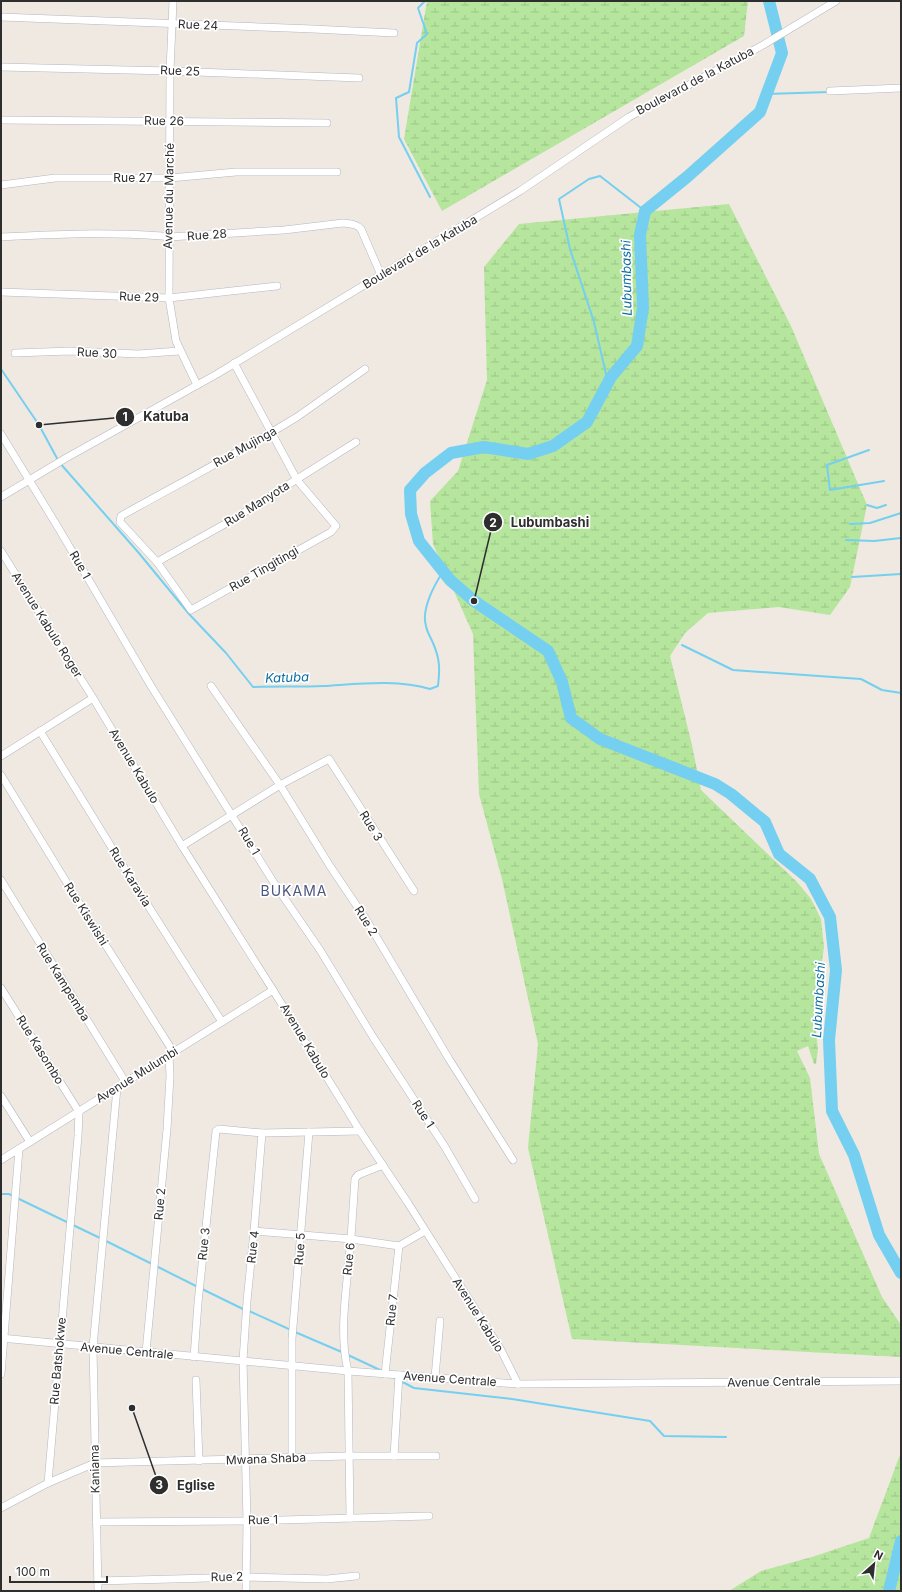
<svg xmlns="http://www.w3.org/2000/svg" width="902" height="1592" font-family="Inter,sans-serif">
<defs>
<pattern id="wetland-marsh" width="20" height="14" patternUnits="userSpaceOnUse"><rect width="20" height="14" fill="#b6e59e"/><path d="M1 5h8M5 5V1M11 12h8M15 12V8" fill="none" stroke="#9dc588"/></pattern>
</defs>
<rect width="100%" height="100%" fill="#efe9e1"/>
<g fill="url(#wetland-marsh)">
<path d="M427,1H748L744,36L442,211L404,139Z"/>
<path d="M729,204L791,326L867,505L850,587L830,615L779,607L708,613L685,633L670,656L692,745L701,790L797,882L811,899L821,919L824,947L814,1016L818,1049L816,1064H814L808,1046L797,1051L810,1078L819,1154L882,1297L901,1325V1357L572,1339L528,1148L538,1044L502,879L479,794L473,634L433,544L430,501L458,471L487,380L484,267L519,224Z"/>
<path d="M901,1452V1591H729L761,1571L812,1557L869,1538Z"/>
</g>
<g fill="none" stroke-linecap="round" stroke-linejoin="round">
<g stroke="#75cff0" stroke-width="2">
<path d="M425,1L418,8L427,34L417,43L409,92L396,98L399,137L430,197"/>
<path d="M766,94L829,92"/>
<path d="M1,369L39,425L59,462L138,552L189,614L226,653L253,687C276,686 300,687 323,686C358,684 397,679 430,689L438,686C440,669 440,659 433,643C431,638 427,632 426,626C421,610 434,585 443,572"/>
<path d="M608,383L594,322L570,249L559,199L589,179L600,176L645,211"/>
<path d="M869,450L827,465L830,490L884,481"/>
<path d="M867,505L877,508L886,505"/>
<path d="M850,524L870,523L901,513"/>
<path d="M846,540L874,541L901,538"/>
<path d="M852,577L901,574"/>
<path d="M682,645L733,670L861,679L882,690L901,693"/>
<path d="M1,1194H9L13,1196"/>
<path d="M17,1198L102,1239"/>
<path d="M106,1241L152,1264"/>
<path d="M156,1266L198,1287"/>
<path d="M202,1289L245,1310"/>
<path d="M249,1311L291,1330"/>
<path d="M295,1332L344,1353"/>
<path d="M348,1355L380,1370"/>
<path d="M393,1377L414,1388L512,1399L650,1421L664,1436L726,1437"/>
</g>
<g stroke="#75cff0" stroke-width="12">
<path d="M769,1L782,53L760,112L687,177L645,211L640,235L643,308L637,346L611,377L587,422L553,446L528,454L484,447L451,453L425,473L410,490L411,514L419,541L450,580L474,601L548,651L562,682L571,718L600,739L715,784L731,794L765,822L779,854L810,879L830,917L836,970L829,1040L832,1111L854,1155L879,1235L901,1273"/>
<path d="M889,1591L901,1541"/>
</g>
<g stroke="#b4b7c1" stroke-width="8">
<g id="minor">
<path d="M173,1L170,71L169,298L176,341L197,385"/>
<path d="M1,17L313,29L394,33"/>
<path d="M1,67L170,71L359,78"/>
<path d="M830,91L901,88"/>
<path d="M1,120L327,123"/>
<path d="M1,185L55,178H170L236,172H337"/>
<path d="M1,237C56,234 107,232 162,236L169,237L284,230L343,223C351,224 356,224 361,229L381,275"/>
<path d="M1,292L169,298L277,286"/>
<path d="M15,353L70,351L138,354L179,351"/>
<path d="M234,363L297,480L336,526L331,532L191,610L157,562L120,522L121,516C180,483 240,452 297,417L365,369"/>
<path d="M1,434L59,529L151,686L274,883L320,950L373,1037L445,1147L475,1199"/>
<path d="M1,497L66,458L217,374L520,191L629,117L763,45L836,1"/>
<path d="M1,551L93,698L182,846L273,990L360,1131L408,1203L501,1350L518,1384"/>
<path d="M157,562L232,520L356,442"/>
<path d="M211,686L280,785L330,866L367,921L449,1059L513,1160"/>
<path d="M40,731L128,874L222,1022"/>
<path d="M1,756L93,698"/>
<path d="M1,775L86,914L174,1053"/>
<path d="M182,846L280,785L329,759L414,891"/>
<path d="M1,880L126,1083"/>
<path d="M1,988L79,1112L78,1136L48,1483"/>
<path d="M1,1096L30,1142"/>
<path d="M1,1160L273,990"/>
<path d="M254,1231L351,1239L399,1246L425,1231"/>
<path d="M1,1338L348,1371L518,1384L901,1381"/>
<path d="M146,1352L167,1129L170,1076L169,1055"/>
<path d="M194,1357L198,1303L216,1131L219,1129L262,1133L360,1131"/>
<path d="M1,1374L19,1149"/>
<path d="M385,1374L399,1246"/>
<path d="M435,1377L440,1321"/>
<path d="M196,1380L199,1461"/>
<path d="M394,1456L399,1375"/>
<path d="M292,1458V1339L309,1132"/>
<path d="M1,1508L48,1483L95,1463L348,1456H436"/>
<path d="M350,1518L348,1371C339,1334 346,1295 349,1258C352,1232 353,1205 355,1179L358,1175L383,1165"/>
<path d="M96,1522L247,1521L429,1516"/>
<path d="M98,1581L246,1577L327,1579L356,1576"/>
<path d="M98,1591L93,1347L117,1088"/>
<path d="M246,1591L247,1521L243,1360L247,1301L254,1231L262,1133"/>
</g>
</g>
<use href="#minor" stroke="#fff" stroke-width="7"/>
</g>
<g text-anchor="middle" stroke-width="3.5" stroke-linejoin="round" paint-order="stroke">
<g font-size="12" fill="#2e2e2e" stroke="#fff">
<text transform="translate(198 25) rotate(2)" y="4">Rue 24</text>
<text transform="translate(180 71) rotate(2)" y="4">Rue 25</text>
<text transform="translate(695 81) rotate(-28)" y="4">Boulevard de la Katuba</text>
<text transform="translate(164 121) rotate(1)" y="4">Rue 26</text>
<text x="133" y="182">Rue 27</text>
<text transform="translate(169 196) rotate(-89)" y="4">Avenue du Marché</text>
<text transform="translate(207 235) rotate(-4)" y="4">Rue 28</text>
<text transform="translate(420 252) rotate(-31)" y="4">Boulevard de la Katuba</text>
<text transform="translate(139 297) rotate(2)" y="4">Rue 29</text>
<text transform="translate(97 353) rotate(3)" y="4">Rue 30</text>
<text transform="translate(245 447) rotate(-29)" y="4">Rue Mujinga</text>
<text transform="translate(257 504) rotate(-32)" y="4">Rue Manyota</text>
<text transform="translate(80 565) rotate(60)" y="4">Rue 1</text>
<text transform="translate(264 569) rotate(-30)" y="4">Rue Tingitingi</text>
<text transform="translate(47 625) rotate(58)" y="4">Avenue Kabulo Roger</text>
<text transform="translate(134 766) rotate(59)" y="4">Avenue Kabulo</text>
<text transform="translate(371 826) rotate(58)" y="4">Rue 3</text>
<text transform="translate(249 841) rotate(59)" y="4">Rue 1</text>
<text transform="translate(130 877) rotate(58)" y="4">Rue Karavia</text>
<text transform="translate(86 914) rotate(58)" y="4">Rue Kiswishi</text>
<text transform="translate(366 921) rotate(58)" y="4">Rue 2</text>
<text transform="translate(63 982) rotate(58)" y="4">Rue Kampemba</text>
<text transform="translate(305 1041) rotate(59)" y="4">Avenue Kabulo</text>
<text transform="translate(40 1050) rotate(58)" y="4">Rue Kasombo</text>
<text transform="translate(137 1075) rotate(-32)" y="4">Avenue Mulumbi</text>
<text transform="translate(423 1114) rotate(57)" y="4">Rue 1</text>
<text transform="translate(160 1204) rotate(-85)" y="4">Rue 2</text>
<text transform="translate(204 1244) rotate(-84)" y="4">Rue 3</text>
<text transform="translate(253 1247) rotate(-84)" y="4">Rue 4</text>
<text transform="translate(300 1249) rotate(-86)" y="4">Rue 5</text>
<text transform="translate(349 1259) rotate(-84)" y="4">Rue 6</text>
<text transform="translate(392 1310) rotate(-84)" y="4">Rue 7</text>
<text transform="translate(478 1315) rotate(58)" y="4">Avenue Kabulo</text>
<text transform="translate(127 1351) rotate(5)" y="4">Avenue Centrale</text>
<text transform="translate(58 1361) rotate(-85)" y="4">Rue Batshokwe</text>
<text transform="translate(450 1379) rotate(4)" y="4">Avenue Centrale</text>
<text transform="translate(774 1382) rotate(-1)" y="4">Avenue Centrale</text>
<text transform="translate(266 1459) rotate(-2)" y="4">Mwana Shaba</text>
<text transform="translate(95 1469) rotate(-91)" y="4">Kaniama</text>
<text transform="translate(263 1520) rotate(-1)" y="4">Rue 1</text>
<text transform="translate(227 1577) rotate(-1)" y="4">Rue 2</text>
</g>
<g font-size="13" font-style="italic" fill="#0d6fa3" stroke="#fff">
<text transform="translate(626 278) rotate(-91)" y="5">Lubumbashi</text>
<text transform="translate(287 677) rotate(-2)" y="5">Katuba</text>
<text transform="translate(818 1000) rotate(-87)" y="5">Lubumbashi</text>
</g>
<g font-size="14" letter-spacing="1" fill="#4d5680" stroke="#fff">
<text x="294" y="896">BUKAMA</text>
</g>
</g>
<path fill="none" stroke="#2e2e2e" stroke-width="1.5" d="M39 425L125 417M474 601L493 522M132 1408L159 1485"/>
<g fill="#2e2e2e" stroke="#fff" stroke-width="1.5">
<circle cx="39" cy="425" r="4"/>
<circle cx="474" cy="601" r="4"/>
<circle cx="132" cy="1408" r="4"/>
<circle cx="125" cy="417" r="10"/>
<circle cx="493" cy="522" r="10"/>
<circle cx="159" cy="1485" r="10"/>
</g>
<g font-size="12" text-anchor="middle" font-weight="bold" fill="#fff">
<text x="125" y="421">1</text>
<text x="493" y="527">2</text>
<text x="159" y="1489">3</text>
</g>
<g font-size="13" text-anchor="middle" font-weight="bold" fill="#2e2e2e" stroke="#fff" stroke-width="3.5" stroke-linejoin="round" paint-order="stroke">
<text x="166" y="421">Katuba</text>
<text x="550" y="527">Lubumbashi</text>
<text x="196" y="1490">Eglise</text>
</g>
<rect width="902" height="1592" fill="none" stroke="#2e2e2e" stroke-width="4"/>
<g transform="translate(874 1564) rotate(27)" stroke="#ffffff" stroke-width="3" paint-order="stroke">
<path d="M0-3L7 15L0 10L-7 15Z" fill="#2e2e2e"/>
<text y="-6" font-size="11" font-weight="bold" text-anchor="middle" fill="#2e2e2e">N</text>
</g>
<path d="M10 1576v6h97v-6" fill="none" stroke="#2e2e2e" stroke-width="2"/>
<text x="16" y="1576" font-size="12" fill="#2e2e2e" stroke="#ffffff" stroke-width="3" paint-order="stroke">100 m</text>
</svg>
